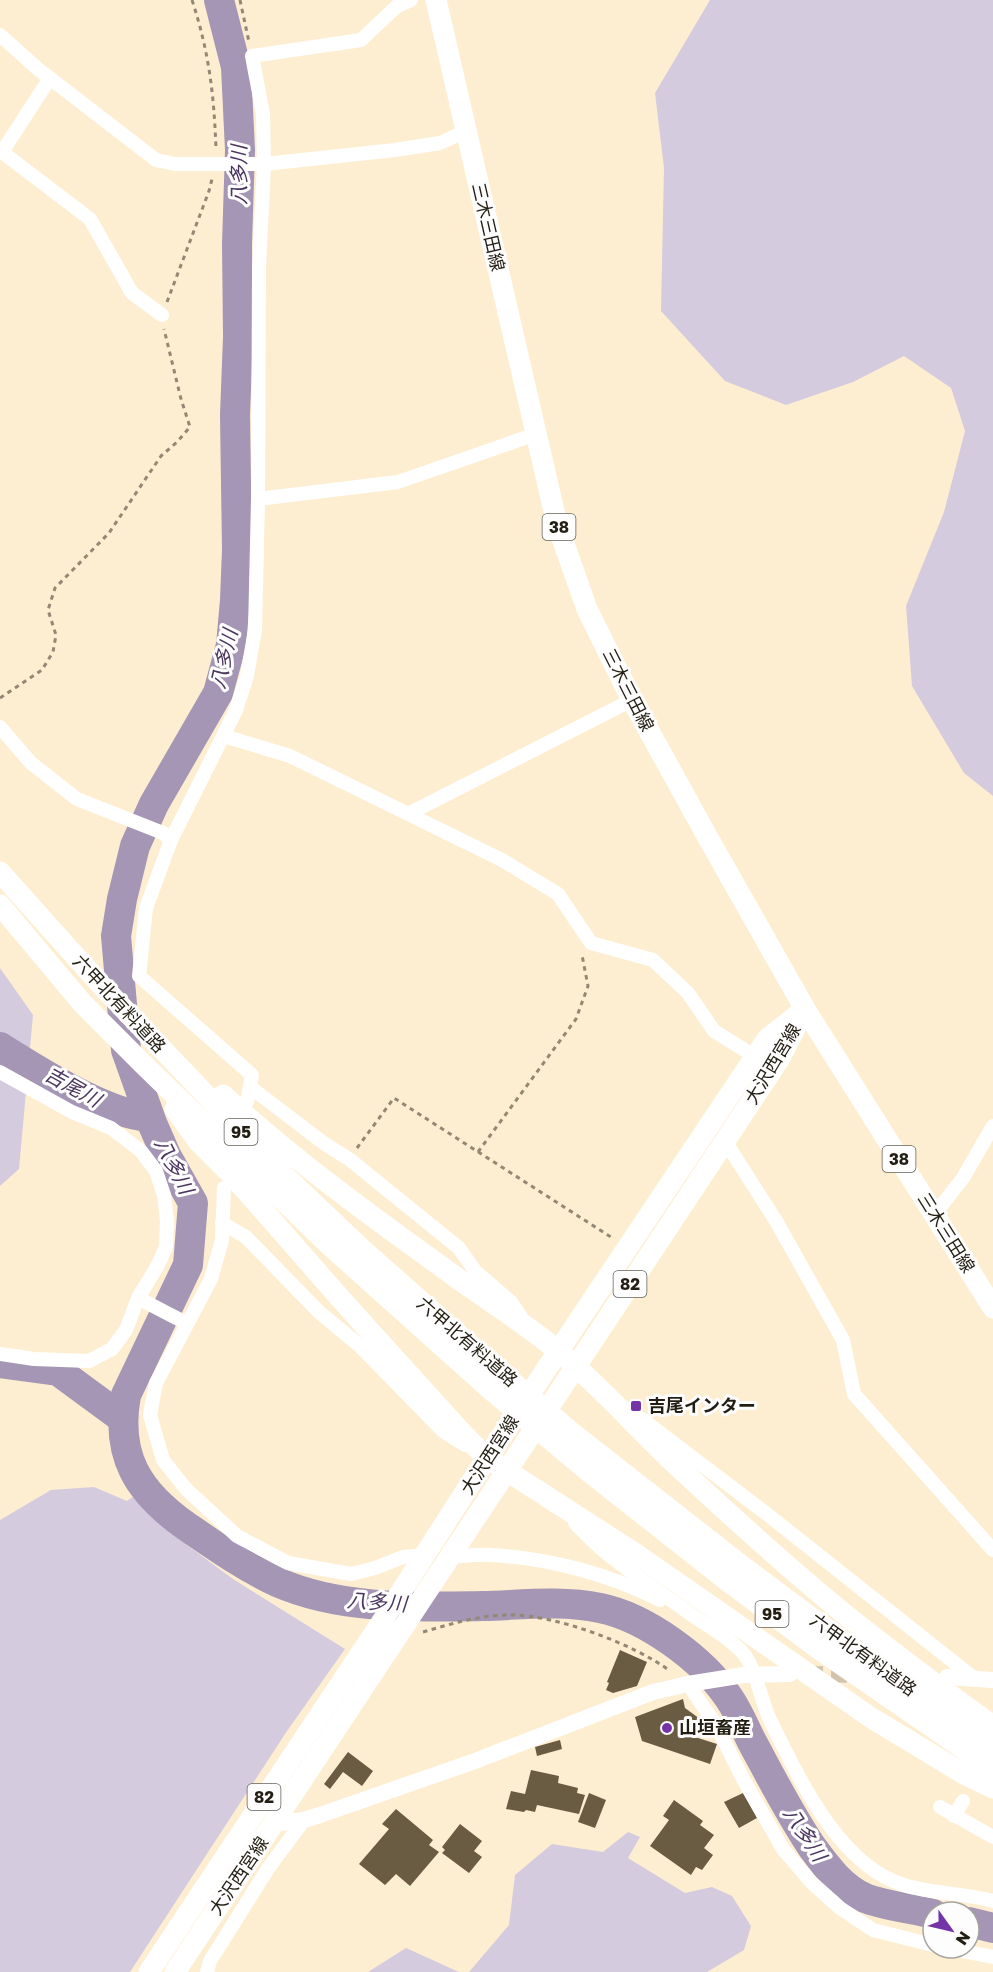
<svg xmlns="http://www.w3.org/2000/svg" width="993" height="1972" font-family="'Golos Text','Noto Sans JP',sans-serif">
<rect width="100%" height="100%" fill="#feeed1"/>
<g fill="#d4cbdf">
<path d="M710,0H993V796L964,773L912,686L906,606L944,512L965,431L951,388L904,356L853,382L786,405L725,381L661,311L664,168L655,93Z"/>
<path d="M0,968L33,1015L19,1169L0,1186Z"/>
<path d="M94,1487L127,1501L147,1487L187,1545L233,1579L345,1649L287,1731L130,1972H0V1520L51,1490Z"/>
<path d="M628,1832L640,1837L628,1858L685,1893L712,1887L732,1896L751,1926L744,1950L707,1972H469L509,1925L515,1875L552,1844L603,1852Z"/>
<path d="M406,1948L459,1972H368Z"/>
</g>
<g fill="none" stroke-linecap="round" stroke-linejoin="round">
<g stroke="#a496b4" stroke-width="30">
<path d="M219,0L236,67L240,150L237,244L238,337L235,415L237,550L235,600L231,645L218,693L154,804L135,846L122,899L116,936L126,1050L152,1123L166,1155L193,1203L188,1265L126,1395C115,1456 138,1492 186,1526C215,1546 245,1567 277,1582C341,1610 414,1607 483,1606C521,1605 561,1600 600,1608C645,1617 703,1659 729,1698C738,1711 744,1726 751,1740C771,1777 789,1813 812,1847C826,1866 842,1888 865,1898C882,1905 914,1909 933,1914"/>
<path d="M0,1047C38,1071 106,1114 149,1117"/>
<path d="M0,1363L58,1371L122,1418"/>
<path d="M969,1922L993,1928"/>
</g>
</g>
<g fill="#6a5c43">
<path d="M620,1650L647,1662L637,1686L613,1693L606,1690L609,1683L607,1682Z"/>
<path d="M683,1699L685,1708L700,1719L695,1737L717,1744L710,1764L642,1741L635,1717Z"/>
<path d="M560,1740L562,1749L537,1756L535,1747Z"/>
<path d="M348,1752L373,1771L362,1786L343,1772L330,1789L324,1784Z"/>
<path d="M531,1770L559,1776L558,1783L578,1788L577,1793L585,1795L579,1814L537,1805L535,1812L526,1810L524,1812L506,1809L511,1791L525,1794Z"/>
<path d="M589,1793L606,1800L595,1828L578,1822Z"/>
<path d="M743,1793L757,1818L739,1828L724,1802Z"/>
<path d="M674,1800L703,1821L700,1825L714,1835L704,1848L713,1855L702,1870L696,1867L691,1875L650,1846L669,1820L663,1816Z"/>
<path d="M396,1809L433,1840L429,1845L439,1852L410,1886L396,1874L385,1885L359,1864L389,1829L382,1824Z"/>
<path d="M460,1824L482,1841L474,1851L482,1857L469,1873L442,1853L445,1850L442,1847Z"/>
</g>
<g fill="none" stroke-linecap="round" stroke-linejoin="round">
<path stroke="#d2c4ab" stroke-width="16" stroke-dasharray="16 8" stroke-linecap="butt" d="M807,1674L859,1675"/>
<g stroke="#938874" stroke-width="3" stroke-dasharray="4.5 4.5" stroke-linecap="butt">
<path d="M192,0C209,52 214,94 216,149"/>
<path d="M240,0L249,42"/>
<path d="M167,302L209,191L212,179"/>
<path d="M0,698L42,670L53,652L56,635L48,610L55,588L109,533L161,456L177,442L190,427L181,399L164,329"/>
<path d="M357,1148L394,1098L614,1239"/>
<path d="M478,1152L576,1019L588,986L582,955"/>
<path d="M423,1632C451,1624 479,1615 509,1615C554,1614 634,1644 670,1671"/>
</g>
<g stroke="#fff" stroke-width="14">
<path d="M0,35L38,69L156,160L175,164H264L395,150L440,143L466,131"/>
<path d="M50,78L2,152L90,219L132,293L162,315"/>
<path d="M258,499L398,482L536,434"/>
<path d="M0,727L31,763L77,799L163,833L171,840"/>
<path d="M224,736L290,756L502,860L558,894L591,943L653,960L688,993L714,1031L756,1057"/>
<path d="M408,814L632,700"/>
<path d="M0,1072L72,1112L111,1128L141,1151L156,1171L164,1195L167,1221L166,1247L158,1265L138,1298L126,1330L112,1349L89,1361L34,1359L0,1354"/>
<path d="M250,1087L325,1144L349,1159L459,1248L475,1271L511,1302L521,1317"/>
<path d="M247,1102L252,1075L139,976L146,908L171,840L236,710L247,676L255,630L258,499L259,267L264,164L263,114L252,56L361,40L397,6L411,0"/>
<path d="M725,1141L776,1221L843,1340L854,1394L993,1550"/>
<path d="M224,1188L222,1240L211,1279L156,1383L150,1415L163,1460L186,1489L237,1536L288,1563L351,1574L375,1568L403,1557L425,1555"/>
<path d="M934,1215L963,1178L993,1126"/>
<path d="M222,1223L246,1237L319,1312L360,1346L443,1431L465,1445"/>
<path d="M138,1298L186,1323"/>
<path d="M642,1419L772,1518L975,1679"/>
<path d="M575,1523C584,1532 594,1543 604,1551C632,1574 663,1594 692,1615C708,1626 731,1639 743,1653C757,1669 761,1704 772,1724C800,1780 839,1865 904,1885C933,1894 964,1893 993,1901"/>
<path d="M450,1557C464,1556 478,1554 491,1555C548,1558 609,1574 660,1600"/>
<path d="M688,1684L716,1725L743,1779L783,1849L811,1882L840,1908L873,1930L933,1945"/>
<path d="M940,1807L993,1837"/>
<path d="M954,1816L963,1801"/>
<path d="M947,1948L993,1957"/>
<path d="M207,1972L210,1961L269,1867L304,1820"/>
</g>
<g stroke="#fff" stroke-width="16">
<path d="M947,1677L993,1680"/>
<path d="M273,1824L304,1820L323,1814L475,1761L653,1692L688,1684L744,1675L790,1674"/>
</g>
<g stroke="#fff" stroke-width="21">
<path d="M436,0L557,524L587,609L632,700L707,836L805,1009L993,1308"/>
<path d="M0,872L102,986L265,1157L363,1250L502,1373L571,1432L737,1562L853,1649L993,1746"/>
<path d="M0,905L83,1004L143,1064L327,1243L491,1390L588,1471L725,1579L819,1649L993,1769"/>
<path d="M223,1095C298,1164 382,1224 464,1283C495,1305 528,1326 557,1350C604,1389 643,1435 687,1475C742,1526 798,1577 857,1624C901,1659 947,1693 993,1726"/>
<path d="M175,1109L198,1141L233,1176L348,1307L464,1435L487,1458L636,1554L870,1717L964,1774L993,1788"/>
<path d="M149,1972L381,1623L487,1458L767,1039L805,1009"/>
<path d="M175,1972L780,1058L802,1015"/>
</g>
</g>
<g fill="#7434a8" stroke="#fdfdfd" stroke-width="2">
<rect x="630" y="1400" width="12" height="12" rx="3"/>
<circle cx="667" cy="1728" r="6"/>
</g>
<g text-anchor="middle" stroke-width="6" stroke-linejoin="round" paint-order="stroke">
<g fill="#fdfdfd" stroke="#646159" stroke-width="1.5">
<rect x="542.5" y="514" width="33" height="26" rx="4.5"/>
<rect x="224.5" y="1119" width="33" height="26" rx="4.5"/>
<rect x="882.5" y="1146" width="33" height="26" rx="4.5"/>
<rect x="613.5" y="1271" width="33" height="26" rx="4.5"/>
<rect x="755.5" y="1601" width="33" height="26" rx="4.5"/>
<rect x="247.5" y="1784" width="33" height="26" rx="4.5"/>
</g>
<g font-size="16" font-weight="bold" fill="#231e13">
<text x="559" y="533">38</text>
<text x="241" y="1138">95</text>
<text x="899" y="1165">38</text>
<text x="630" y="1290">82</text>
<text x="772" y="1620">95</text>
<text x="264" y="1803">82</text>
</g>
<g font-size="18" fill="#231e13" stroke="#fdfdfd">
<text transform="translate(488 227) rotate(77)" y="6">三木三田線</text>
<text transform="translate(628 690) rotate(63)" y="6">三木三田線</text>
<text transform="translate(119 1004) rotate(47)" y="6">六甲北有料道路</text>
<text transform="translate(773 1064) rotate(-59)" y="6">大沢西宮線</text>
<text transform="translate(946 1233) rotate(58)" y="6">三木三田線</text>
<text transform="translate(467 1342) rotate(41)" y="6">六甲北有料道路</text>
<text transform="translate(490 1455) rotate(-57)" y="6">大沢西宮線</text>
<text transform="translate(863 1655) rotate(36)" y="6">六甲北有料道路</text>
<text transform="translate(239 1876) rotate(-56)" y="6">大沢西宮線</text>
</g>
<g font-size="18" font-weight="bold" fill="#231e13" stroke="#fdfdfd" text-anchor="start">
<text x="648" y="1412">吉尾インター</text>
<text x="679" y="1734">山垣畜産</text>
</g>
<g font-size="20" font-style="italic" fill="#4a355f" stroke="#fdfdfd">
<text transform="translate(239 175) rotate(-90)" y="7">八多川</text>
<text transform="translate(224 659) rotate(-77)" y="7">八多川</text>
<text transform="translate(73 1087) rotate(29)" y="7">吉尾川</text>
<text transform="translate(174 1166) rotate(63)" y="7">八多川</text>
<text transform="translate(377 1602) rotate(4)" y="7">八多川</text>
<text transform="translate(805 1834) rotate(57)" y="7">八多川</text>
</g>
</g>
<g transform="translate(951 1930) rotate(124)"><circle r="28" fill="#fdfdfd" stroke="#a6a49f" stroke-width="1.5"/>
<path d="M0-4.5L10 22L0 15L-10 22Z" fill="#7434a8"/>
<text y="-9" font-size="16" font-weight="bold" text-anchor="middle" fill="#231e13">N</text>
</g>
</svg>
